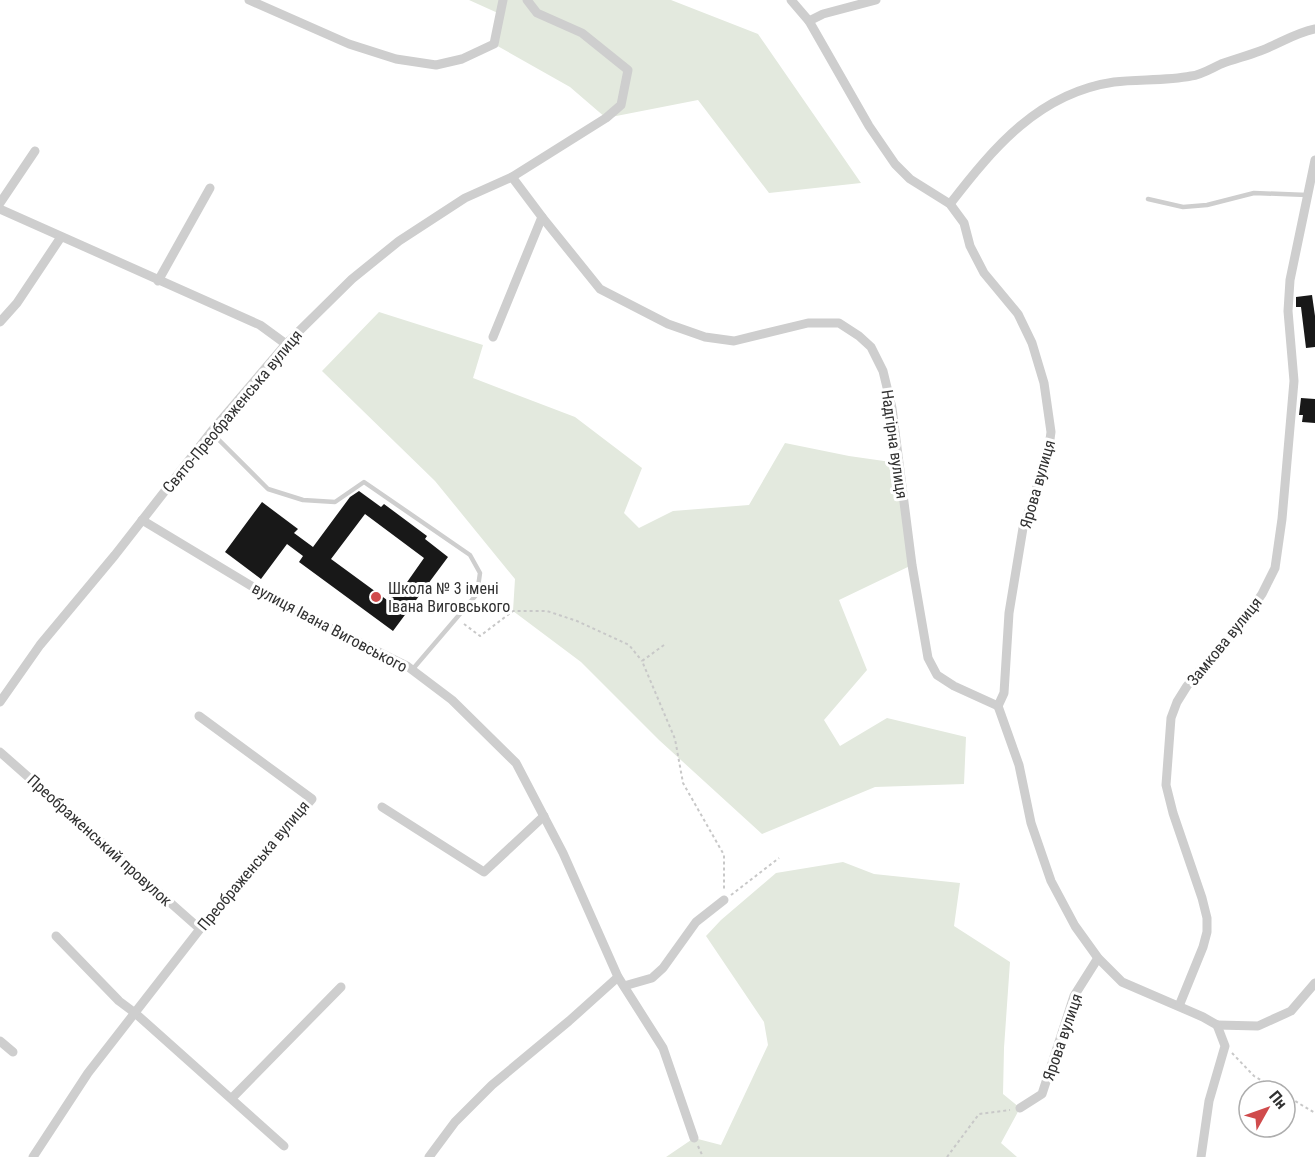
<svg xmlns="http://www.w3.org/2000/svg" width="1315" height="1157" font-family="'Roboto Condensed',sans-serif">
<rect width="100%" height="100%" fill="#fff"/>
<g fill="#e3e9de">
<path d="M469,0H671L758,34L861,183L769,193L698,100L606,118L570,87L494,44L500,14Z"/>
<path d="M379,312L483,345L473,378L575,417L642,468L624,513L639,528L673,511L749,505L785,443L849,456L898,463L912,565L839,600L867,670L824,720L840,746L887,718L966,737L964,784L875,787L762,834L659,740L581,662L513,611L515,579L435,481L322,371Z"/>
<path d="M843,862L874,874L960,883L954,926L1010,962L1004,1048L1003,1094L1020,1108L1001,1143L1017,1157H666L694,1138L721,1145L768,1045L764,1022L706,936L721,920L776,873Z"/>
</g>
<g fill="#181818" fill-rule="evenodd">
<path d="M1312,295L1315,316V347L1306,348L1301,307H1296V297Z"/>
<path d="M1301,398L1315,399V423L1302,422L1303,415H1299Z"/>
<path d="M359,491L381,507L384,504L427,536L425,539L448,557L393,631L299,562L303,556L287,544L261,579L225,552L262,502L298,529L294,533L313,547L350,497ZM365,514L424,558L398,595L393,591L387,600L331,559Z"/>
</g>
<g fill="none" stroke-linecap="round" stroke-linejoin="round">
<g stroke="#c8c8c8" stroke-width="2" stroke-dasharray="3 3" stroke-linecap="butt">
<path d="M464,624L480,636L513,611H547L577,621L629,645L642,661"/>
<path d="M664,645L642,661L675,739L683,783L724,855V891"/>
<path d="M731,895L779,858"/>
<path d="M1232,1053L1254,1076L1279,1091"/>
<path d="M1285,1095L1315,1113"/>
<path d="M698,1146L703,1157"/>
<path d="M947,1157L979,1114L1010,1110"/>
</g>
<g stroke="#cecece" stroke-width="4.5">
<path d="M1148,199L1183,207L1207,205L1254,193L1307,195"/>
<path d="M211,432L268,489L303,500L335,502L364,482L470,555L480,573L477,594L412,670"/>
</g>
<g stroke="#cecece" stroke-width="9">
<path d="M249,0L349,44L396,59L436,65L462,59L494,44L503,0"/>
<path d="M791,0L809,21L869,126L895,164L910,179L950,204L964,223L970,246L984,273L1018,314L1032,343L1044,383L1051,432L1048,454L1023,528L1009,613L1004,693L998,706L1019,765L1031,823L1051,881L1075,926L1098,958L1122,982L1203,1017L1217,1025"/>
<path d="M809,21L823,14L876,0"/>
<path d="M0,203L35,151"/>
<path d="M950,204C994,147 1039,93 1114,82C1139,79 1166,81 1191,76C1201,75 1212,68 1221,64C1234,59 1247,56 1260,51C1279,44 1295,33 1315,29"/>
<path d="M0,209L260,325L286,344"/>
<path d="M542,217L600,289L668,324L705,337L734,341L808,323H839L859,336L871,347L883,371L892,408L912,565L928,658L937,675L954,686L998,706"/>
<path d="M158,281L210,188"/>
<path d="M0,322L17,303L61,237"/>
<path d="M493,337L542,217L512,177"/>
<path d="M142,520L278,602L407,666L452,700L516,763L563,853L618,977L663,1048L694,1138"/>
<path d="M0,702L40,645L115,555L211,432L286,344L352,279L399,241L465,198L512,177L606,118L621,105L628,70L582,33L537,13L527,0"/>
<path d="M0,752L200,929"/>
<path d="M382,807L484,872L544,816"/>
<path d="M56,936L119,1001L135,1013L284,1146"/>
<path d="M624,986L652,978L663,968L696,922L724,900"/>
<path d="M1179,1006L1203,947L1207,932V918L1202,898L1173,813L1166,785L1171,718L1177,702L1187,686L1199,671L1218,654L1241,624L1262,594L1275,568L1282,519L1294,381L1288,311L1290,280L1315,160"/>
<path d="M1217,1025L1258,1026L1291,1011L1315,983"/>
<path d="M0,1041L13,1052"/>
<path d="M232,1098L341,987"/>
<path d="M1020,1108L1042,1094L1074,996L1098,958"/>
<path d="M33,1157L88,1073L200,929L312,799L199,716"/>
<path d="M429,1157L455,1122L492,1085L569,1021L618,977"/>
<path d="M1201,1157L1209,1101L1225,1046L1217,1025"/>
</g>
</g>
<circle fill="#d04b4c" stroke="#fff" stroke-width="2" cx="376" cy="597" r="6"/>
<g text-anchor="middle" stroke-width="6" stroke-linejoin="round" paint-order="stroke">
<g font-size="16" fill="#313131" stroke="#fff">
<text transform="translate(232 411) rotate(-50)" y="6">Свято-Преображенська вулиця</text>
<text transform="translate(895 444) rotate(82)" y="6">Надгірна вулиця</text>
<text transform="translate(1037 484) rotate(-74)" y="6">Ярова вулиця</text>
<text transform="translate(330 627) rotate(28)" y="6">вулиця Івана Виговського</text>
<text transform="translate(1224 641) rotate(-51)" y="6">Замкова вулиця</text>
<text transform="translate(100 840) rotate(42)" y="6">Преображенський провулок</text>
<text transform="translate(253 865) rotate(-50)" y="6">Преображенська вулиця</text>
<text transform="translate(1062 1037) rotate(-71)" y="6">Ярова вулиця</text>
</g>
<g font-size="16" fill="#313131" stroke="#fff" text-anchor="start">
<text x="388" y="594">Школа № 3 імені<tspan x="388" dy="18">Івана Виговського</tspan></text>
</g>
</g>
<g transform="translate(1267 1109) rotate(50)"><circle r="28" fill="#ffffff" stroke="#adadad" stroke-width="1.5"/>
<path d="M0-4.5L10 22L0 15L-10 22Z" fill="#d04b4c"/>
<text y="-9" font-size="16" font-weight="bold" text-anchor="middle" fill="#313131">Пн</text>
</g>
</svg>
